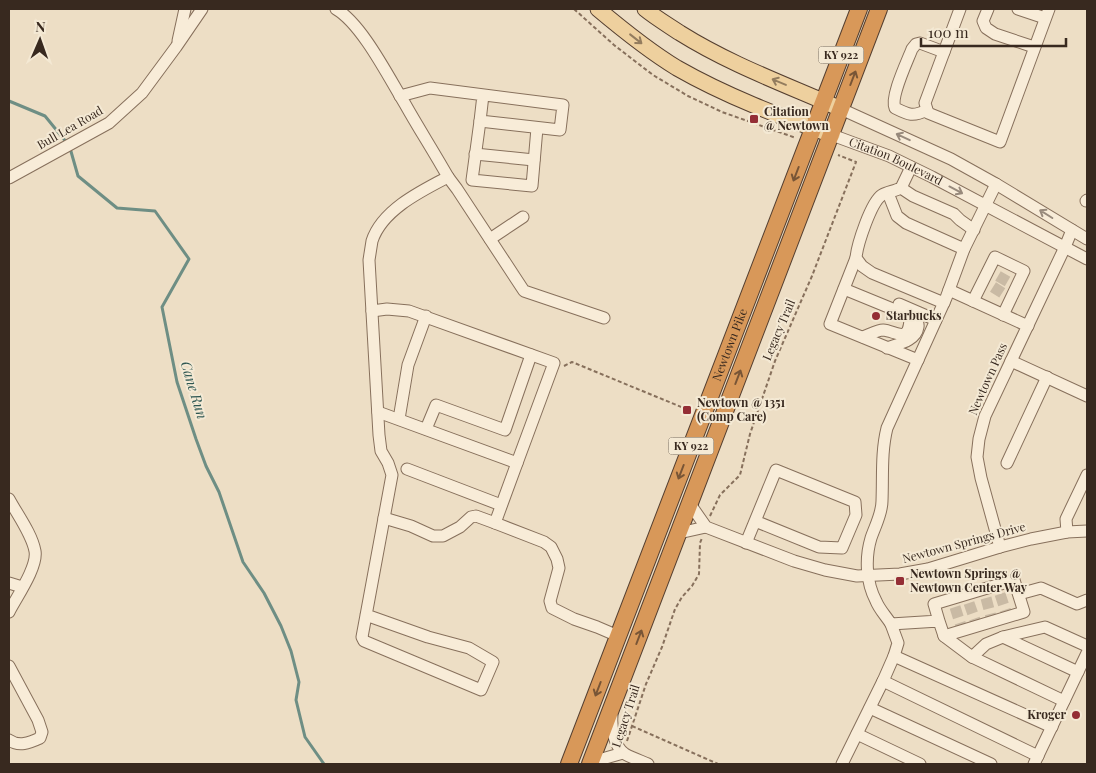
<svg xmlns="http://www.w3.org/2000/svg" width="1096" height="773" font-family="'Playfair Display',serif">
<rect width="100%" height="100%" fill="#eddec5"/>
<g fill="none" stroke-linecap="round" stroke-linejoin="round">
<g stroke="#6e8e84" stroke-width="3">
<path d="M9,101L45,116L67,143"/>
<path d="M70,148L78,176L117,208L155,211L189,259L162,307L177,382L196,439L206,466L219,492L243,562L264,593L281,626L291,651L299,682L296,700L305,737L324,764"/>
</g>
<g stroke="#c9baa4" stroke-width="11" stroke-dasharray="11 5.5" stroke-linecap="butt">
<path d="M998,276L1012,284"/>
<path d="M993,287L1007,296"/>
<path d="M1000,594L1006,612"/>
<path d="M986,598L991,617"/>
<path d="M969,603L976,623"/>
<path d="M955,607L961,626"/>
</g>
<g stroke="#87705c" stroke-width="13">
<g id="minor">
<path d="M336,9C362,24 389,78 405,104C419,129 434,152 448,177C421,191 382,210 372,241C371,247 370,254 369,260L379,435L381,451L388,463L392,475L362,637L364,641L481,690L493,662L469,648L428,637L366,615"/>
<path d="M960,9L925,103L928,113L1000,142L1049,9"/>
<path d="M988,9L983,21L986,28L995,34L1034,47"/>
<path d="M1018,9L1045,18"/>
<path d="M178,41L185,9"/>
<path d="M400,96L430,88L563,105L560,130L480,121L483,95"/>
<path d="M841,109L951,159L996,184L1087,239"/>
<path d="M927,110C913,117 909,115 895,108C890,97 907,62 912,49L916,44L920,43L944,52"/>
<path d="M480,121L472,180L532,186L537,128"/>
<path id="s1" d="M832,135L889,156L932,177L1087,259"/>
<path d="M475,154L534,160"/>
<path d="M911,167L901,188C895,191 887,192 882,195C871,202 857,245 856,258L862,266L872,273L944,303"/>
<path d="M448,177L457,189L524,291L604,318"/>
<path d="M9,178L109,123L142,93L176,47L202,9"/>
<path d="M901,188L913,196L954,214L960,220L974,230"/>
<path d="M888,193L897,216L906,223L964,249"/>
<path d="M1086,201L1087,200"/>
<path d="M490,239L523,217"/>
<path d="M856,258L830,324L918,360"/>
<path d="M844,289L905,314L910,320C908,344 896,331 883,330C877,330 869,335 863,337"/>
<path d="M949,290L1028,326"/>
<path d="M973,301L995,257L1024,271L1003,315"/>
<path d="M899,304L936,320"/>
<path d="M372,311L387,309L409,311L554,363L517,463L378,412"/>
<path d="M887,348C898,344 916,341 918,327C919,322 914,316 911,312"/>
<path d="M1011,361L1087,396"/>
<path d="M399,419L408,365L426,316"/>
<path d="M426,429L436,405L505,430L531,355"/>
<path d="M517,463L495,523L544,542L551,547L557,559L559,568L550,601L552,608L574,619L597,627L618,636"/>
<path d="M1007,463L1047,377"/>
<path d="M407,469L501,505"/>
<path d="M9,499C17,514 32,534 35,551C38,567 16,598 9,612"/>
<path d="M690,504L706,527L794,561L825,570L857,576L900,574L928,569L1000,547L1031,539L1067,532L1087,531"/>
<path d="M384,518L411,526L433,536H443L460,527L471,517L476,516L495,523"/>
<path d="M1067,532L1066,519L1087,475"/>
<path d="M679,533L706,527"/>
<path d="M746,543L776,470L855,502L856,515L842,548L819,547L755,521"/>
<path d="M1000,547L981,478L977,457L979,439L985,416L1065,247L1072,230"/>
<path d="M9,583L22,587"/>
<path d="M1019,594L1041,588L1077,604L1087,600"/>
<path d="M939,621L944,636L1024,612L1014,580L934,604L939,621L891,624C886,616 879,609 876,601C866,582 865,558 871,538C875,526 882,514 882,501C883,476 881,452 887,428L946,298L964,249L996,184"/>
<path d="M944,636L972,657L986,644L1003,637L1045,627L1087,646"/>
<path d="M1003,637L1078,672"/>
<path d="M894,656L1052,727"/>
<path d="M972,657L1064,701"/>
<path d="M9,666L38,720L42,732L40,738C29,743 19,747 9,740"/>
<path d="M883,681L1038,756"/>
<path d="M870,708L991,764"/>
<path d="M612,716C611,727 614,747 625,754C632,758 641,761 648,764"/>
<path d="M857,734L920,764"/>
<path d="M595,764L602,759L623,753"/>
<path d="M842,764L883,681L894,656L898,643L891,624"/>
<path d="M1034,764L1087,653"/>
</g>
</g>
<g stroke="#553f30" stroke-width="17">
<g id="major">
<path d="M598,9C623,30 649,51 677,68C726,96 779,116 832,135"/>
<path d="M645,9C656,18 668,25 680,33C731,65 787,85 841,109"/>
</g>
</g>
<g stroke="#553f30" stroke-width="18">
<g id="highway">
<path id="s2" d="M569,764L859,9"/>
<path d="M590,764L879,9"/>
</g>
</g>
<g stroke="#87705c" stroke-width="2" stroke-dasharray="4 2.5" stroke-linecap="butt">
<path d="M574,9L614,45L653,75L688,96L722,112L796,138"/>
<path d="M564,366L572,362L691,411"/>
<path d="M710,516L720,495L740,475L750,434L775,361L812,276L856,162L838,155"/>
<path d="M632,726L718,764"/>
<path d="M627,741L646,684L662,647L675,609L682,597L692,586L699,574L700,543L702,538"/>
</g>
<use href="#minor" stroke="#f8ecd8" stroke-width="11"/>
<use href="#major" stroke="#eed09e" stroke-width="15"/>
<use href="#highway" stroke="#d89859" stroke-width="16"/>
</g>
<defs><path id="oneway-shaft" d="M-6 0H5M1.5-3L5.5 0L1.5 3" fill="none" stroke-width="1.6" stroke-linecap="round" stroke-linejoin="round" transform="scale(1.25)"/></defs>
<g stroke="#937c5e">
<use href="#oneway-shaft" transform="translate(636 39) rotate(38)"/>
<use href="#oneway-shaft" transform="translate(779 82) rotate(-157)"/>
</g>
<g stroke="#785536">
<use href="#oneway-shaft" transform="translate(853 78) rotate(-69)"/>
<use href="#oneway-shaft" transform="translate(796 174) rotate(111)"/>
<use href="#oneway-shaft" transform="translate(738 377) rotate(-69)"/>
<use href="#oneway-shaft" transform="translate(681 472) rotate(111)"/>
<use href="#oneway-shaft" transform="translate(639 637) rotate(-69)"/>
<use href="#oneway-shaft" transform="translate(598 689) rotate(111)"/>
</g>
<g stroke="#988a7c">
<use href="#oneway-shaft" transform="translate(903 137) rotate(-155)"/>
<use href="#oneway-shaft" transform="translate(956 190) rotate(28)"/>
<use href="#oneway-shaft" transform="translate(1046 214) rotate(-148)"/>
</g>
<g fill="#942e35" stroke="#f4e9d4" stroke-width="2">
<rect x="749" y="114" width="10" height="10" rx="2.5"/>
<circle cx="876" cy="316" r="5"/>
<rect x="682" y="405" width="10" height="10" rx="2.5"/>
<rect x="895" y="576" width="10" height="10" rx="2.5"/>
<circle cx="1076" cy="715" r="5"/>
</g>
<g text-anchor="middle" stroke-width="4" stroke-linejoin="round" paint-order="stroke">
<g fill="#f4e9d4" stroke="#706355" stroke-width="1">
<rect x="818.5" y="46.5" width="45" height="17" rx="4"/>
<rect x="668.5" y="437.5" width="45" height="17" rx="4"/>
</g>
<g font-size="11" font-weight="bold" fill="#38291f">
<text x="841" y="59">KY 922</text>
<text x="691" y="450">KY 922</text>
</g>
<g font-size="12" font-weight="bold" fill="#38291f" stroke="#f4e9d4" text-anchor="start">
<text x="764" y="116">Citation<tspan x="764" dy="14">@ Newtown</tspan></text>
<text x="886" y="320">Starbucks</text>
<text x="697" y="407">Newtown @ 1351<tspan x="697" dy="14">(Comp Care)</tspan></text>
<text x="910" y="578">Newtown Springs @<tspan x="910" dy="14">Newtown Center Way</tspan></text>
<text x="1066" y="719" text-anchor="end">Kroger</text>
</g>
<g font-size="12" fill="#38291f" stroke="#f4e9d4">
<text transform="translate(70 128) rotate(-30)" y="4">Bull Lea Road</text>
<text dy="4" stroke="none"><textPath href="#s1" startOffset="69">Citation Boulevard</textPath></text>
<text transform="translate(779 330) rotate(-67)" y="4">Legacy Trail</text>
<text dy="4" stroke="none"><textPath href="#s2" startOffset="449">Newtown Pike</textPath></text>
<text transform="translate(988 379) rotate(-66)" y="4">Newtown Pass</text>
<text transform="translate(964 543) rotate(-15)" y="4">Newtown Springs Drive</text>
<text transform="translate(626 716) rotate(-72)" y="4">Legacy Trail</text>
</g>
<g font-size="14" font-style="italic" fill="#2f5752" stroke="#f4e9d4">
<text transform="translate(194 390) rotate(73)" y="5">Cane Run</text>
</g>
</g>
<rect width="1096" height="773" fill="none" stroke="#38291f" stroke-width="20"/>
<g transform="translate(40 40) rotate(2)" stroke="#f4e9d4" stroke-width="4" paint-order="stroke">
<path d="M0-4L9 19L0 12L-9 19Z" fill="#38291f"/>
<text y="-8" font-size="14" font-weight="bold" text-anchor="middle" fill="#38291f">N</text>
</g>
<path d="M921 38v8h145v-8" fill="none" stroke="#38291f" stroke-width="2.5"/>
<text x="928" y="38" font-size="15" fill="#38291f" stroke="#f4e9d4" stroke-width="4" paint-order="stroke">100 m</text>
</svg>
